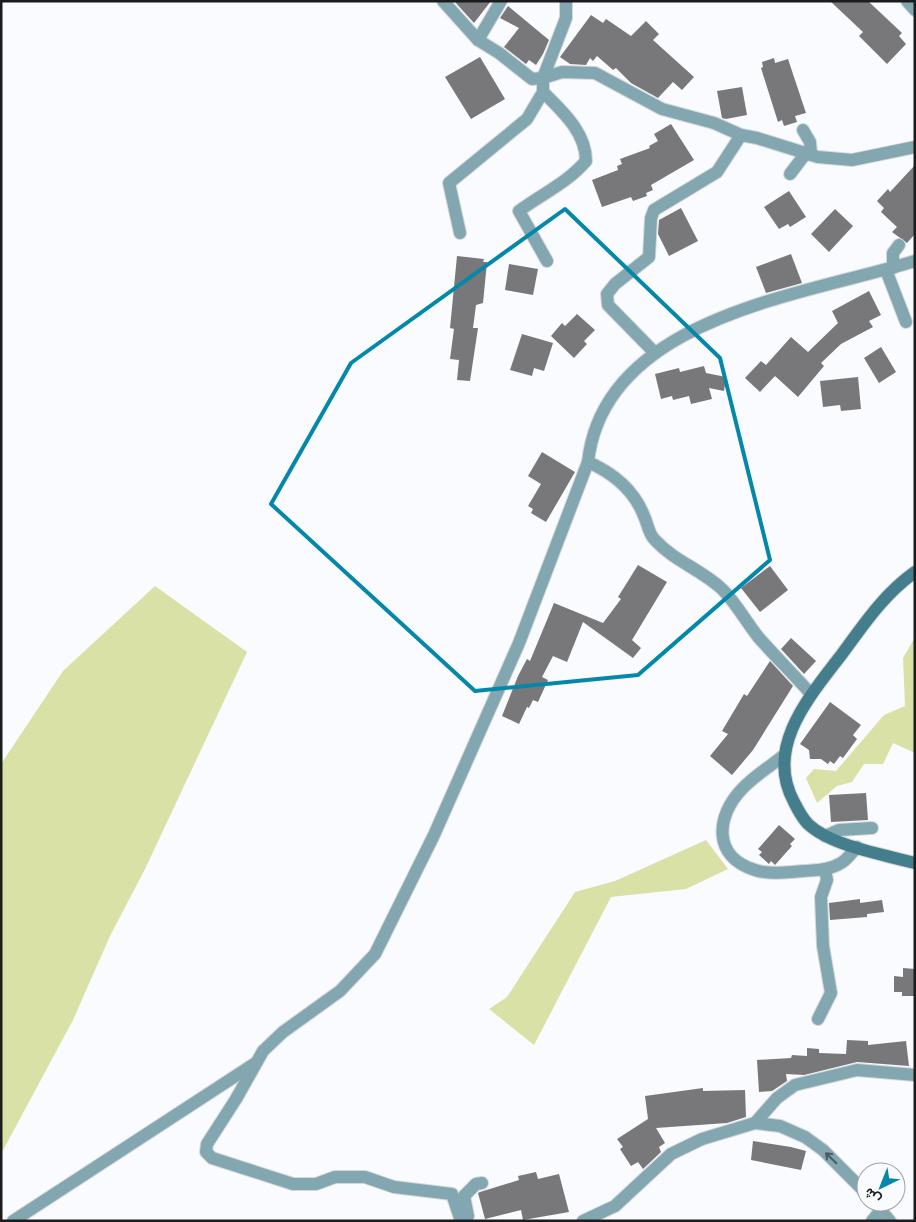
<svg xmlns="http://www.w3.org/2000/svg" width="916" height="1222" font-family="'Zilla Slab',Vazirmatn,serif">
<rect width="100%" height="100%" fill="#fafbfe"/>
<g fill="#d9e1a7">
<path d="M155,586L247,652L145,869L110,936L73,1020L1,1154V764L63,671Z"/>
<path d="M915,637V753L893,743L883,764H864L852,782L837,786L817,803L806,778L814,769L836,771L884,715L905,706L903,658Z"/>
<path d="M706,840L728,869L686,889L611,897L534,1045L489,1009L507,997L575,892L615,881Z"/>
</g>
<g fill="#787779">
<path d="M454,1H491L474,23Z"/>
<path d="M830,1H868L902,33L899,36L906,44L887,64L859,36L863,32Z"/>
<path d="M508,6L549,40L543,54L536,65L529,60L526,64L504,47L519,28L500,18Z"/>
<path d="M591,15L603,23L606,19L631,36L646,21L659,34L653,40L694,77L682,90L673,82L658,98L631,83L616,68L613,70L597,56L593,61L590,58L586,65L570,64L560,57Z"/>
<path d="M480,57L505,99L471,119L445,77Z"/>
<path d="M774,58L775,63L788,59L806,113L795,116L797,122L784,126L782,120L778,122L761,68L763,67L762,62Z"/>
<path d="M742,87L747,115L726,119L722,118L717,91Z"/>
<path d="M671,124L694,160L651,185L653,190L646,193L647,196L633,201L631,197L602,207L592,180L618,170L617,166L622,164L620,159L650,148L649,146L658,141L654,134Z"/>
<path d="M915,165V234L907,243L892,232L897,227L881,212L884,208L877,201L888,189L890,192Z"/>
<path d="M789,191L806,217L790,227L788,224L779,229L764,207Z"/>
<path d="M681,208L698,241L669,256L658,234L659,220Z"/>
<path d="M835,209L853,226L829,252L811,234Z"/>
<path d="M791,254L802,283L766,293L756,267Z"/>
<path d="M457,256L484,259L483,262H487L483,303L476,305L473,328H478L470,381L457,380L459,360L450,359L454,329L450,328Z"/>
<path d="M509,264L538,269L533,295L505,290Z"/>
<path d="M869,291L881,315L869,321L873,327L841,344L821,363L824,366L798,397L775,376L760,392L745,378L761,361L766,365L791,337L808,352L838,323L832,311Z"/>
<path d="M577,314L595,330L584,341L587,344L574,358L551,336L562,323L565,326Z"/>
<path d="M522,334L553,343L544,371L534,368L532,376L510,370Z"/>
<path d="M881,347L896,372L879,383L864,358Z"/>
<path d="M704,366L706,373L726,377L724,391L709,388L712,399L691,404L689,396L673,400L672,396L661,399L655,374L679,368L680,372Z"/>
<path d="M858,377L861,409L841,411L840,405L823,407L820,381Z"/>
<path d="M542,452L575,472L546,522L531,513L533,509L528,506L541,484L528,476Z"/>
<path d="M638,565L667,582L632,640L641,648L633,658L583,622L567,662L553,656L542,677L548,680L538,702L533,700L529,708L527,707L519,724L502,716L518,676L527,659L530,661L554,603L603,623L621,599L618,597Z"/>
<path d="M770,566L788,590L760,612L741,588Z"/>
<path d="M791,638L816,661L804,674L781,649Z"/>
<path d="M770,661L793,686L753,750L732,775L710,756L728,734L722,731L744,694L747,696Z"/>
<path d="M830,702L861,725L853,735L857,739L843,758L840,756L834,764L830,761L828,764L821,759H810L809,750L800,744Z"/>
<path d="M866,793L868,820L831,822L829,795Z"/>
<path d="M779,825L795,839L790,844L792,846L775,865L771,861L769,864L759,855L762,852L758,849Z"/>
<path d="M860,899V903L882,900L884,912L867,914V917L830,920L829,903Z"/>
<path d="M903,968L915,969V996H902V992H894V976L903,977Z"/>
<path d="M847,1040L868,1041V1045L906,1041L909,1066L857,1062L804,1075L786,1074L787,1081L772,1091L759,1092L757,1060L791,1058L792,1055L807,1056V1048L819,1049V1053L846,1054Z"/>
<path d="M703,1088V1091L745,1090L746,1117L727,1123L656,1128L665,1143L659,1147L661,1152L643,1169L638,1162L631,1166L620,1149L623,1147L617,1139L648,1119L645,1096Z"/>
<path d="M753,1141L791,1147L806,1151L801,1170L751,1160Z"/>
<path d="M536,1172L538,1179L559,1174L569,1212L523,1220L521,1210L485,1219L478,1193L480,1192L519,1180L518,1176Z"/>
</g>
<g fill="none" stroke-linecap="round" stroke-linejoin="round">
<g stroke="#d6d7da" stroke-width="14">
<g id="minor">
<path d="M443,1L478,40L499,53L532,79L543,78L562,72L595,73L662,109L714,123L741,135L757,138L818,157L852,160L915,147"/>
<path d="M907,1L915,10"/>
<path d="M478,40L501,1"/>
<path d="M543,92C562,111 586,132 586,161C567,183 542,194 519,211L547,261"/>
<path d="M803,130L810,142L811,155"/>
<path d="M790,174L806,153"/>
<path d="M460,233L449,183L527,119L543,92V78L566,18V1"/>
<path d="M893,268V253L899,245"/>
<path d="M886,270L906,322"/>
<path d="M654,352L608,305L607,294L615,284L649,257L651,218L654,210L717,172L741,135"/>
<path d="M588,462C613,473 634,490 644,516C648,524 648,533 655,540C674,561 702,570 722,589C737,604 746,622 759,638C776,657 794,675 811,694"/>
<path d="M784,755C771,766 754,776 742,789C716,816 712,857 755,870C770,875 788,872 804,871C816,870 830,870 841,863C847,860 852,852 857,847"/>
<path d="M825,836L839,830L872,828"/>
<path d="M818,1019L831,993L823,946L821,897L827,880L825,869"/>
<path d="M755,1123L777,1098L795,1085L857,1070L915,1075"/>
<path d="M874,1202L890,1221"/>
<path d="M468,1216L464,1196L476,1184L482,1183"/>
<path d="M13,1221L254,1064"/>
<path d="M461,1221L452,1194L394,1187L365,1177H335L316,1184H293L212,1158L206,1152L207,1144L236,1099L263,1051L283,1032L340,991L375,954L434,835L519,643L588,462C604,317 805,295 915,261"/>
<path d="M583,1221L615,1206L671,1154L702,1139L755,1123L780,1126L805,1137L823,1150L866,1193"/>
<path d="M872,1221L881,1210"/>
</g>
</g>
<g stroke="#d6d7da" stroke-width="14">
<path id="secondary" d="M915,572C884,594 864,624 842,654C810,696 764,747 794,802C798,810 802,818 808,824C831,846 885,855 915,863"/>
</g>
<use href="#minor" stroke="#82a7b1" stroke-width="12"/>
<use href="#secondary" stroke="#447e8d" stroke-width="12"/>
</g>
<defs><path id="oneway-shaft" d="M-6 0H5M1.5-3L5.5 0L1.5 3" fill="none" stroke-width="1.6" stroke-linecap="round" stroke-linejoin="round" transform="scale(1.25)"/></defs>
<use stroke="#495b60" href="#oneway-shaft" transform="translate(831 1158) rotate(-136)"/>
<path fill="none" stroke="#0488aa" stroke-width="4" stroke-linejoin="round" d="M565,209L720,358L770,560L638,675L475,691L271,504L351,363Z"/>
<rect width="916" height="1222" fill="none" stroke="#1b1c1d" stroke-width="5"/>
<g transform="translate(881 1187) rotate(223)"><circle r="24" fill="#fafbfe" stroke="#a1a2a4"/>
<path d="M0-4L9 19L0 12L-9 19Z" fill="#0488aa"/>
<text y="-8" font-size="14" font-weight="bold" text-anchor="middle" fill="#1b1c1d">ش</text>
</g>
</svg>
